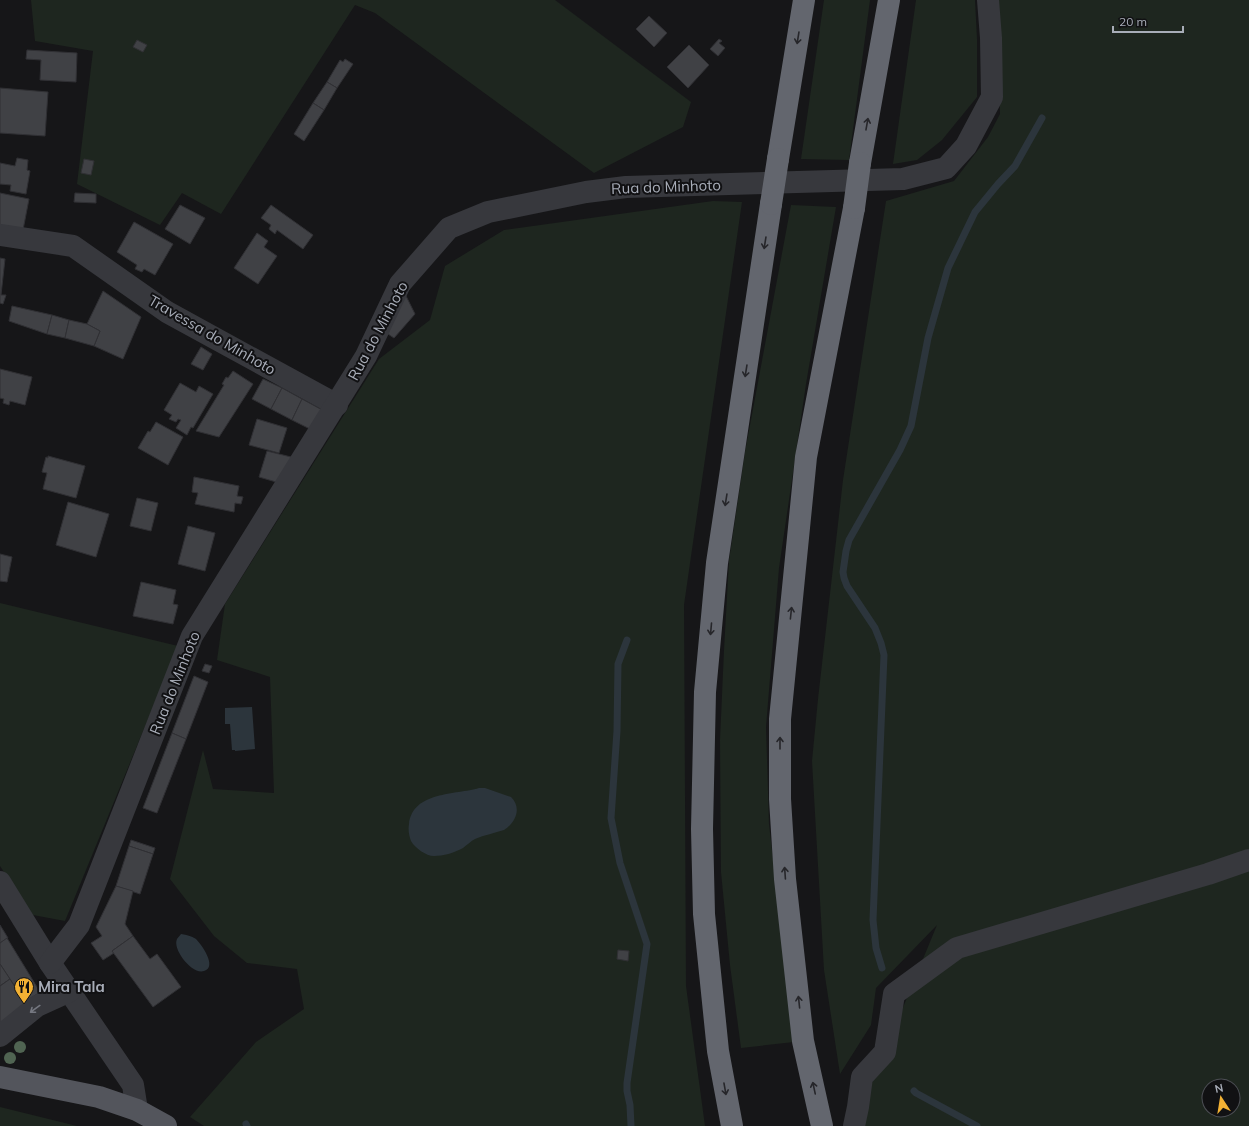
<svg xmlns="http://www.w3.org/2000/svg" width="1249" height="1126" font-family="Mulish,sans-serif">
<rect width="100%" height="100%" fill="#161618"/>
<g fill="#1e261f" fill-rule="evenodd">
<path d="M31,0H555L691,102L683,127L594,173L375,13L355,5L221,214L182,193L160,225L77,184L93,51L35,41Z"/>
<path d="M824,0H870L849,160L801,159Z"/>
<path d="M916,0H975L977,39V97L942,140L917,160L893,164Z"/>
<path d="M998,0H1249V1126H863L871,1085L937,925L876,988L871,1025L840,1074L824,970L812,761L818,699L843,480L886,201L954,181L988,137L1000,114ZM1209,1086H1233V1110H1209Z"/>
<path d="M713,201L742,202L684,605L686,986L705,1126H204L190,1117L256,1042L304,1009L297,969L247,963L214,936L170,879L203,750L213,789L274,793L270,677L217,660L225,604L379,359L430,320L445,266L504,230Z"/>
<path d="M791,205L836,207L806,384L779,568L766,727L769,824L794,1042L741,1048L730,965L721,872L720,740L724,650L729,561L745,452Z"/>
<path d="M0,603L178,646L65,921L33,915L0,866Z"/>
<path d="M0,1107L77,1126H0Z"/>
</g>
<g fill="#2c353c">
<path d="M252,707L255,749L235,751V750H232L230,724H225V708Z"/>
<path d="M479,788H485L511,797C522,808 516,822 504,830C495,833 484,835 475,839C471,841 467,845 463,848C454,853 443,856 434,856C426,856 415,848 411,841C409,836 408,830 409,824C413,791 456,795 479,788Z"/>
<path d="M181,934C187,935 191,936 196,939C201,944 218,967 204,971C192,975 172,949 177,939C178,937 180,936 181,934Z"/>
</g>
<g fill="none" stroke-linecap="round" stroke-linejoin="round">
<g stroke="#2c353c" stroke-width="7">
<path d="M627,640L618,664L617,731L611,818L620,863L647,944L627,1083V1091L630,1105L631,1126"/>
<path d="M882,968L876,948L873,920L884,655L881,643L875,628L847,586L844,578L843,572L846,551L849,540L900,450L911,426L928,338L948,268L975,212L998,184L1015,166L1042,118"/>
<path d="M914,1091L916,1093L977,1126"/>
<path d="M246,1124L247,1126"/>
</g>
</g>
<g fill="#404145" stroke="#303034">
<path d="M649,16L667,33L654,47L636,29Z"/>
<path d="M719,39L722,41L719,43L725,48L718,56L710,49Z"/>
<path d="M137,40L147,45L143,52L133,47Z"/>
<path d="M689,45L709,65L688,88L667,67Z"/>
<path d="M27,50L77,53L76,82L40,80L41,60L26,59Z"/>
<path d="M345,59L353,64L337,88L327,82L340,60L343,62Z"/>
<path d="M327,82L337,88L324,110L313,103Z"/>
<path d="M0,88L48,92L45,136L0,133Z"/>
<path d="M313,103L324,110L304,141L294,134Z"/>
<path d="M17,158L28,160L27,170L30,171L26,194L10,191L11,185L0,184V163L15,166Z"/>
<path d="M84,159L94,161L91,175L81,173Z"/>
<path d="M0,193L29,199L22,235L0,230Z"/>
<path d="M75,193L96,194V203L74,202Z"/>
<path d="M180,205L205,218L190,244L165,229Z"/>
<path d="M271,205L313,235L303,249L277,230L275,234L269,229L271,225L261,218Z"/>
<path d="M134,222L173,244L155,275L144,269L142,272L135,269L137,265L117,252Z"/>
<path d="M257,233L268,241L264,247L277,256L258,284L234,268Z"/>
<path d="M0,258L5,259L1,295H6L3,304L0,303Z"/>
<path d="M103,291L141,317L123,359L94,346L100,331L87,324Z"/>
<path d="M405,294L415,314L394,338L385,332Z"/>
<path d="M12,306L52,315L47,334L9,321Z"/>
<path d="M52,315L69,320L65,338L47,334Z"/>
<path d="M69,320L87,324L100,331L94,346L65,338Z"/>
<path d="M201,347L212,354L203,370L191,364Z"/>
<path d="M0,369L32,377L25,405L10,401L9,405L3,403L4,399L0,398Z"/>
<path d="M233,371L253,384L219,437L196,431L224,385L222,384L226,377L228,378Z"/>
<path d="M263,379L282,388L271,409L252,399Z"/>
<path d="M180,383L196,392L199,386L213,394L193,428L191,427L187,435L176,428L181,420L178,419L176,422L169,419L172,415L164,410Z"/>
<path d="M282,388L302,399L292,420L271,409Z"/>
<path d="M302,399L326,412L316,432L292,420Z"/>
<path d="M257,419L287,428L279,453L249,445Z"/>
<path d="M156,422L183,437L168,465L138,448L148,431L150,432Z"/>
<path d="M267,451L299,459L283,484L259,477Z"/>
<path d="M48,456L85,466L76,498L43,489L47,473L42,472L46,457L48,458Z"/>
<path d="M194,477L239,486L237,496L243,497L241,504L235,503L234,512L195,504L198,493L192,492Z"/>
<path d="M137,498L158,503L151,531L130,526Z"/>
<path d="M68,502L109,514L96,557L56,545Z"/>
<path d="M188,526L215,533L205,571L178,564Z"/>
<path d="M0,554L12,557L7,582L0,581Z"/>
<path d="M141,582L176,590L173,604L178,605L173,624L133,616Z"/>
<path d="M205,664L212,666L209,673L202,671Z"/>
<path d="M194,676L208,682L186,739L172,733Z"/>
<path d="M172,733L186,739L157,813L143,808Z"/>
<path d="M131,840L155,848L153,854L129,846Z"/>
<path d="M129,846L153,854L140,894L116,886Z"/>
<path d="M116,886L133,891L125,924L133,936L112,951L114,953L103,960L91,943L102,936L96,927Z"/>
<path d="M0,925L8,938L0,943Z"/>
<path d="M133,936L150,959L157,954L181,987L153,1007L112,951Z"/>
<path d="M7,938L40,992L25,1002L0,964V943Z"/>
<path d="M618,950L629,951L628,961L617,959Z"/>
<path d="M0,964L10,979L0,986Z"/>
<path d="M10,979L27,1006L0,1024V986Z"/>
</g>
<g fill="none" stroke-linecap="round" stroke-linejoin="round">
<g stroke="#37383d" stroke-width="22">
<path d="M0,235L73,246L167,312L337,405"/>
<path d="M0,882L50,963L133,1085L137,1110"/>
<path d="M50,963L79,925L192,636L366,356L400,284L449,228L488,212L586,192L626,187L903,179L946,168L966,146L992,97L991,38L988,0"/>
<path d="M0,1036L37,1006L70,991"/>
<path d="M854,1126L858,1107L862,1077L885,1052L894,994L957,948L1208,874L1249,860"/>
</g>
<path stroke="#53555c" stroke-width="22" d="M0,1077L99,1097L137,1110L166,1126"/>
<g stroke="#63666e" stroke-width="22">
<path d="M778,159L804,0"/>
<path d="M860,163L889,0"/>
<path d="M732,1126L718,1051L704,914L702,829L705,692L717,563L771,204"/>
<path d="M822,1126L803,1041L785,879L780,799V719L806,457L854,208"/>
</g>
<g stroke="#63666e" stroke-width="22">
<path d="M771,204L778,159"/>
<path d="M854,208L860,163"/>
</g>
</g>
<g fill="#506452">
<circle cx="20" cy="1047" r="6"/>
<circle cx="10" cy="1058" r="6"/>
</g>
<defs><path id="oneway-shaft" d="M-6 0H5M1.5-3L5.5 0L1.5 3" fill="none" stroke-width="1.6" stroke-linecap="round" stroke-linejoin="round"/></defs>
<g stroke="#26262a">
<use href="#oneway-shaft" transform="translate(798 38) rotate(99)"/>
<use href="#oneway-shaft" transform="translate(867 124) rotate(-80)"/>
<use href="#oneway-shaft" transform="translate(765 243) rotate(99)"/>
<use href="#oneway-shaft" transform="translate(746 371) rotate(99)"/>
<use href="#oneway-shaft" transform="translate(726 500) rotate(99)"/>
<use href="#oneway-shaft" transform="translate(791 613) rotate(-84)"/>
<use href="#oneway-shaft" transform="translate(711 629) rotate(95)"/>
<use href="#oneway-shaft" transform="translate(780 743) rotate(-90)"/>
<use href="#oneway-shaft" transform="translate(785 873) rotate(-94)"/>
<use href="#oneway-shaft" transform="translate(799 1002) rotate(-96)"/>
<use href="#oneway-shaft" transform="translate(814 1088) rotate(-102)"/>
<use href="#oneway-shaft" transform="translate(725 1089) rotate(80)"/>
</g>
<use stroke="#757881" href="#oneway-shaft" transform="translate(35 1009) rotate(144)"/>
<defs>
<g id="restaurant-pin" transform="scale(1)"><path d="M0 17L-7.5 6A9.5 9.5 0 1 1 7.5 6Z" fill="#f2b134" stroke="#111113"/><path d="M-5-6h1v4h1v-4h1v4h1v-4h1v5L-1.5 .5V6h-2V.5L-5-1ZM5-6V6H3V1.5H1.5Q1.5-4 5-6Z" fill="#111"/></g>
</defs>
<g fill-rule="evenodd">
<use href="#restaurant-pin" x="24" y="987"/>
</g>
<g text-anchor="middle" stroke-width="4" stroke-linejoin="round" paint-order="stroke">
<g font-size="15" fill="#a8adb8" stroke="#111113">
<text transform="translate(666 187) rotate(-2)" y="5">Rua do Minhoto</text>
<text transform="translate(378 331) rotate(-62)" y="5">Rua do Minhoto</text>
<text transform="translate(212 335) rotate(30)" y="5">Travessa do Minhoto</text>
<text transform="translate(175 683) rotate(-68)" y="5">Rua do Minhoto</text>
</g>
<g font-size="15" font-weight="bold" fill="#a8adb8" stroke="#111113" text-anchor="start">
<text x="38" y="992">Mira Tala</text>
</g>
</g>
<g transform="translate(1221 1098) rotate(348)"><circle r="19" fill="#111113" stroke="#4d4f55"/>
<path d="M0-3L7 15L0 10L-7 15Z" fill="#f2b134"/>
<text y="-6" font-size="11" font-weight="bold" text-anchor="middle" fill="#a8adb8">N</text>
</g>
<path d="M1113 26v6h70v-6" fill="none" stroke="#a8adb8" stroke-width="2"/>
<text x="1119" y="26" font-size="12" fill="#a8adb8" stroke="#111113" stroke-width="3" paint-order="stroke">20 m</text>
</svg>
